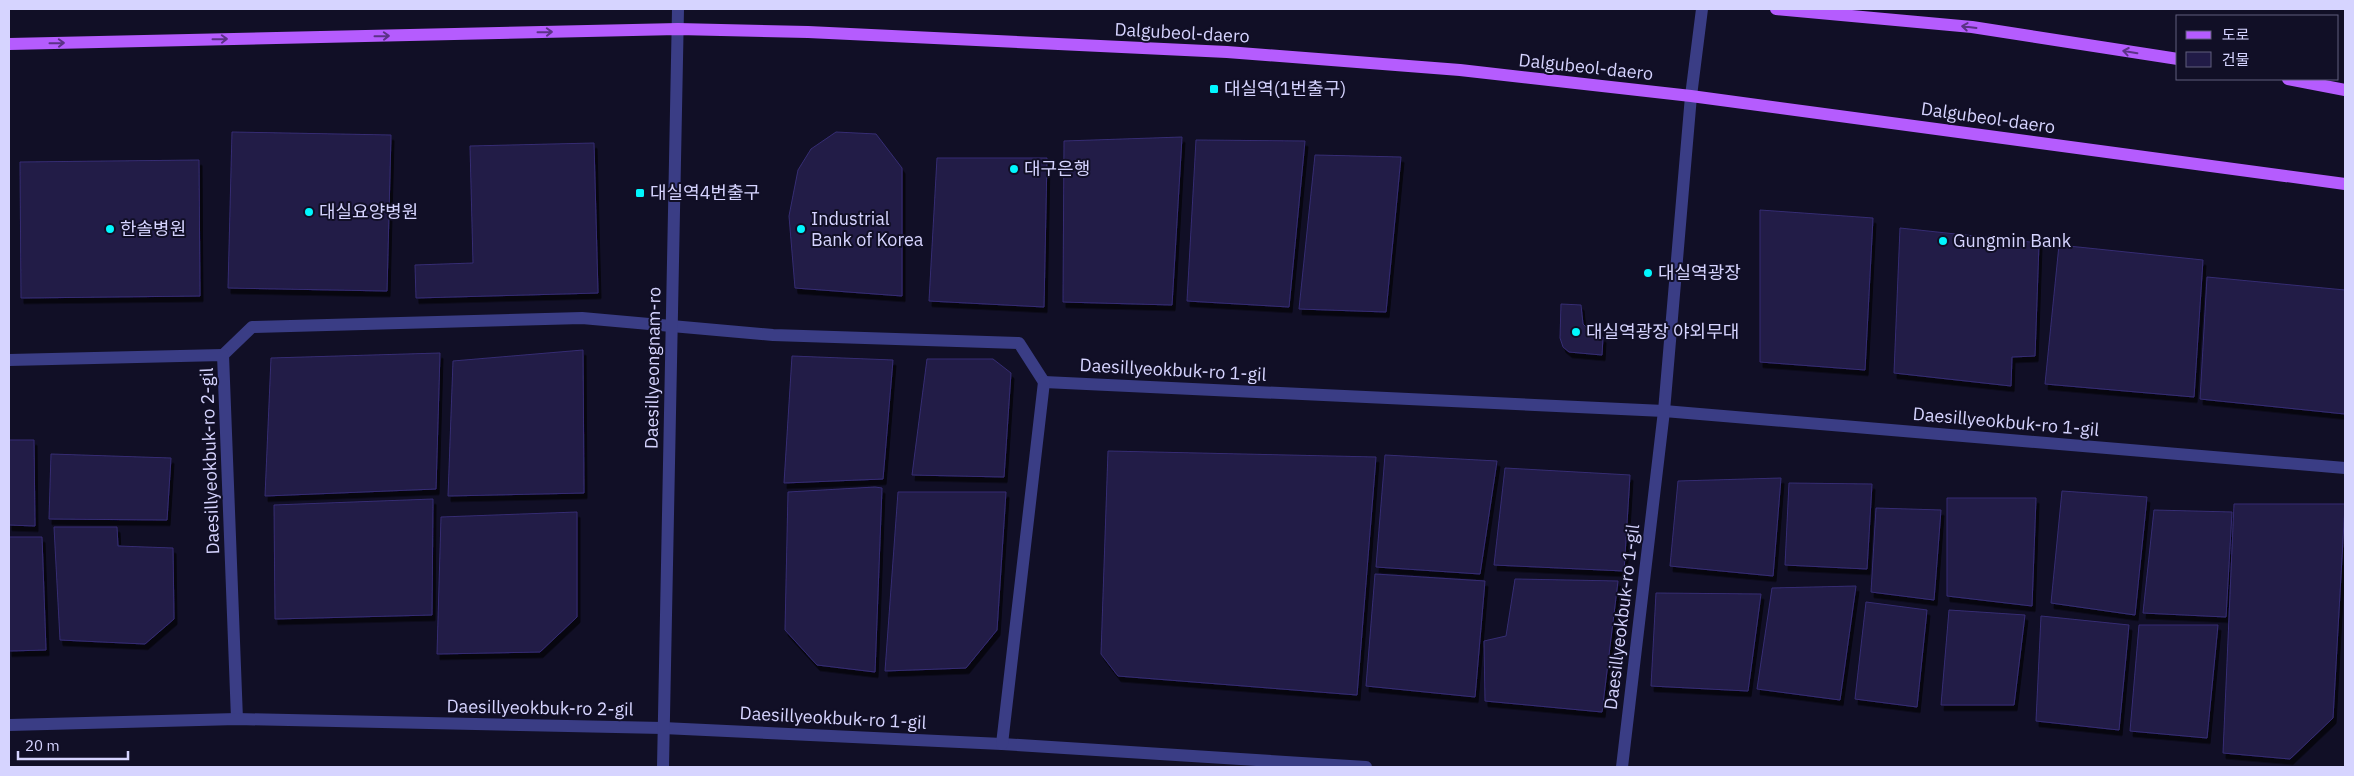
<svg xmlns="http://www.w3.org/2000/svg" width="2354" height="776" font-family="'IBM Plex Sans','Noto Sans KR',sans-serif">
<defs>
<filter id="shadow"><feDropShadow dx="3" dy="5.5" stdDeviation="0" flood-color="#0009"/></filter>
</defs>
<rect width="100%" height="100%" fill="#110f26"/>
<g fill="#211b47" stroke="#362d73" filter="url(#shadow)">
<path d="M232,132L391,135L387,291L228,288Z"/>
<path d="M836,132L876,134L902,168V296L795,288L789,216L798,170L811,149Z"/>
<path d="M1182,137L1172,305L1063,302L1064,141Z"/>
<path d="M1196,140L1305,141L1289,307L1187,301Z"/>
<path d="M594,143L598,293L416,298L415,265L473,263L470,146Z"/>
<path d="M1315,155L1401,157L1386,312L1299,309Z"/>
<path d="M937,158H1047L1044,307L929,301Z"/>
<path d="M199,160L200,296L21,298L20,162Z"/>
<path d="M1760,210L1873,218L1865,370L1760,362Z"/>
<path d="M1900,228L2039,243L2035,356L2012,357L2011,386L1894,373Z"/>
<path d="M2059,245L2203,260L2194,397L2045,384Z"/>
<path d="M2207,277L2345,290V414L2200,399Z"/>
<path d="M1561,304L1581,305L1583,324L1595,336L1603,337L1602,355L1569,352L1563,347L1560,338Z"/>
<path d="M583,350L584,493L448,496L453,361Z"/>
<path d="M440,353L436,489L265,496L271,358Z"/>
<path d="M792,356L893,360L883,479L784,483Z"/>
<path d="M927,359H993L1011,373L1004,477L912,475Z"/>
<path d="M9,440H34L35,526L9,525Z"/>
<path d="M1108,451L1376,457L1357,695L1118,676L1101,654Z"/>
<path d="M51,454L171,458L167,520L49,519Z"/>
<path d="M1385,455L1497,461L1480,574L1376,567Z"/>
<path d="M1505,468L1630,475L1624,571L1494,565Z"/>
<path d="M1781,478L1773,576L1670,566L1678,481Z"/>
<path d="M1789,483L1872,484L1867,569L1785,565Z"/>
<path d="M875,487L882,488L875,672L817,665L785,630L788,492Z"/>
<path d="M2062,491L2147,497L2135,615L2051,603Z"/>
<path d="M898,492H1006L997,630L966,668L885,671Z"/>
<path d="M1947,498H2036L2032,606L1947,596Z"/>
<path d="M433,499L432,615L275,619L274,505Z"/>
<path d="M2234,504H2345L2333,718L2290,759L2223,753Z"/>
<path d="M1876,508L1941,510L1934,600L1871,592Z"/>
<path d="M2154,510L2232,512L2226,617L2143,613Z"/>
<path d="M577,512V617L540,652L437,654L441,517Z"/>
<path d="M54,527H117L118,546L173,548L174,619L145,644L60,640Z"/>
<path d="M9,537H42L46,650L9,651Z"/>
<path d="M1375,574L1485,581L1475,697L1366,686Z"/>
<path d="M1515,579L1618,581L1602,712L1485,701L1484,641L1506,636Z"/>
<path d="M1856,586L1840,700L1757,689L1772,588Z"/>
<path d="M1656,593L1761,594L1748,691L1651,686Z"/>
<path d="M1866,602L1927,610L1917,707L1855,699Z"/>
<path d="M1949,610L2025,615L2014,705H1941Z"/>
<path d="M2041,616L2129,625L2119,730L2036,721Z"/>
<path d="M2139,625H2218L2207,738L2130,731Z"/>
</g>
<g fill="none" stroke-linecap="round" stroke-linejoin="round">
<g stroke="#3a3d85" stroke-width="12">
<path d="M223,355L252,327L582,318L773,335L1019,343L1044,382"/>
<path d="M9,360L223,355L237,719"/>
<path d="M1044,382L1664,411L2345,468"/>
<path d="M9,725L237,719L663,728L1002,744L1366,767"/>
<path d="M1002,744L1044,382"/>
<path d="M663,767L678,9"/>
<path d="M1622,767L1664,411L1691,96L1702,9"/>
</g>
<g stroke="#b55cfe" stroke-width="12">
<path d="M1776,9L1972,27L2178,59"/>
<path d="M9,44L678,29L808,32L1227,52L1460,70L1691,96L2345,184"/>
<path d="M2288,79L2345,90"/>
</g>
</g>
<defs><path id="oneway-shaft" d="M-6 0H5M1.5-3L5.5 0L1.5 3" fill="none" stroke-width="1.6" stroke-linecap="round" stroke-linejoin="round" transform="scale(1.25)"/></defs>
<g stroke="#5b3287">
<use href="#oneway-shaft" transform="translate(1969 27) rotate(-173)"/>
<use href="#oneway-shaft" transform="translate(545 32) rotate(-1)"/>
<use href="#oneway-shaft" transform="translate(382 36) rotate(-1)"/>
<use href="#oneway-shaft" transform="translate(220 39) rotate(-1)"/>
<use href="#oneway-shaft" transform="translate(57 43) rotate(-1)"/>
<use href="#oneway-shaft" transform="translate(2130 52) rotate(-171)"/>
</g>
<g fill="#01f7fe" stroke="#110f26" stroke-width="2">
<rect x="1209" y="84" width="10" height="10" rx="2.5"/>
<circle cx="1014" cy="169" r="5"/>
<rect x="635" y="188" width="10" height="10" rx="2.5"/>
<circle cx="309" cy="212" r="5"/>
<circle cx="110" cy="229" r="5"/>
<circle cx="801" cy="229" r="5"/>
<circle cx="1943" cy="241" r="5"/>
<circle cx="1648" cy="273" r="5"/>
<circle cx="1576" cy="332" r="5"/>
</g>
<g text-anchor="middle" stroke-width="4" stroke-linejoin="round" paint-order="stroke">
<g font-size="18" fill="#d6d4ff" stroke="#110f26">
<text transform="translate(1182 33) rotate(3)" y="6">Dalgubeol-daero</text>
<text transform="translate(1586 67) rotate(6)" y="6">Dalgubeol-daero</text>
<text transform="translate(1988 118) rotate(8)" y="6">Dalgubeol-daero</text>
<text transform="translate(653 368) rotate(-89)" y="6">Daesillyeongnam-ro</text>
<text transform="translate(1173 370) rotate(3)" y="6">Daesillyeokbuk-ro 1-gil</text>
<text transform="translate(2006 422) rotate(5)" y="6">Daesillyeokbuk-ro 1-gil</text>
<text transform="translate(210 461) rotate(-92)" y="6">Daesillyeokbuk-ro 2-gil</text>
<text transform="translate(1622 617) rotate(-83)" y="6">Daesillyeokbuk-ro 1-gil</text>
<text transform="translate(540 708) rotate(1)" y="6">Daesillyeokbuk-ro 2-gil</text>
<text transform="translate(833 718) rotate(3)" y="6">Daesillyeokbuk-ro 1-gil</text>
</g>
<g font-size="18" fill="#d6d4ff" stroke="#110f26" text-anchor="start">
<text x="1224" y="95">대실역(1번출구)</text>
<text x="1024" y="175">대구은행</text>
<text x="650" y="199">대실역4번출구</text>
<text x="319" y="218">대실요양병원</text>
<text x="811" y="225">Industrial<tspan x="811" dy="21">Bank of Korea</tspan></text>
<text x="120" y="235">한솔병원</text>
<text x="1953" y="247">Gungmin Bank</text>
<text x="1658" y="279">대실역광장</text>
<text x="1586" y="338">대실역광장 야외무대</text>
</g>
</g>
<rect width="2354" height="776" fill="none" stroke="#d6d4ff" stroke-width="20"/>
<rect x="2176" y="15" width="162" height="65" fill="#110f26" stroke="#605e7d"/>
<rect x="2186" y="31" width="25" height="8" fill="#b55cfe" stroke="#605e7d"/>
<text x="2222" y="40" font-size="15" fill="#d6d4ff">도로</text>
<rect x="2186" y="52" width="25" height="15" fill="#211b47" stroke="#605e7d"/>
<text x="2222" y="65" font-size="15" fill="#d6d4ff">건물</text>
<path d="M18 751v8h110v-8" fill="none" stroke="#d6d4ff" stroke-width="2.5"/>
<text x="25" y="751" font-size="15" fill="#d6d4ff" stroke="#110f26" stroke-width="4" paint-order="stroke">20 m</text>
</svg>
